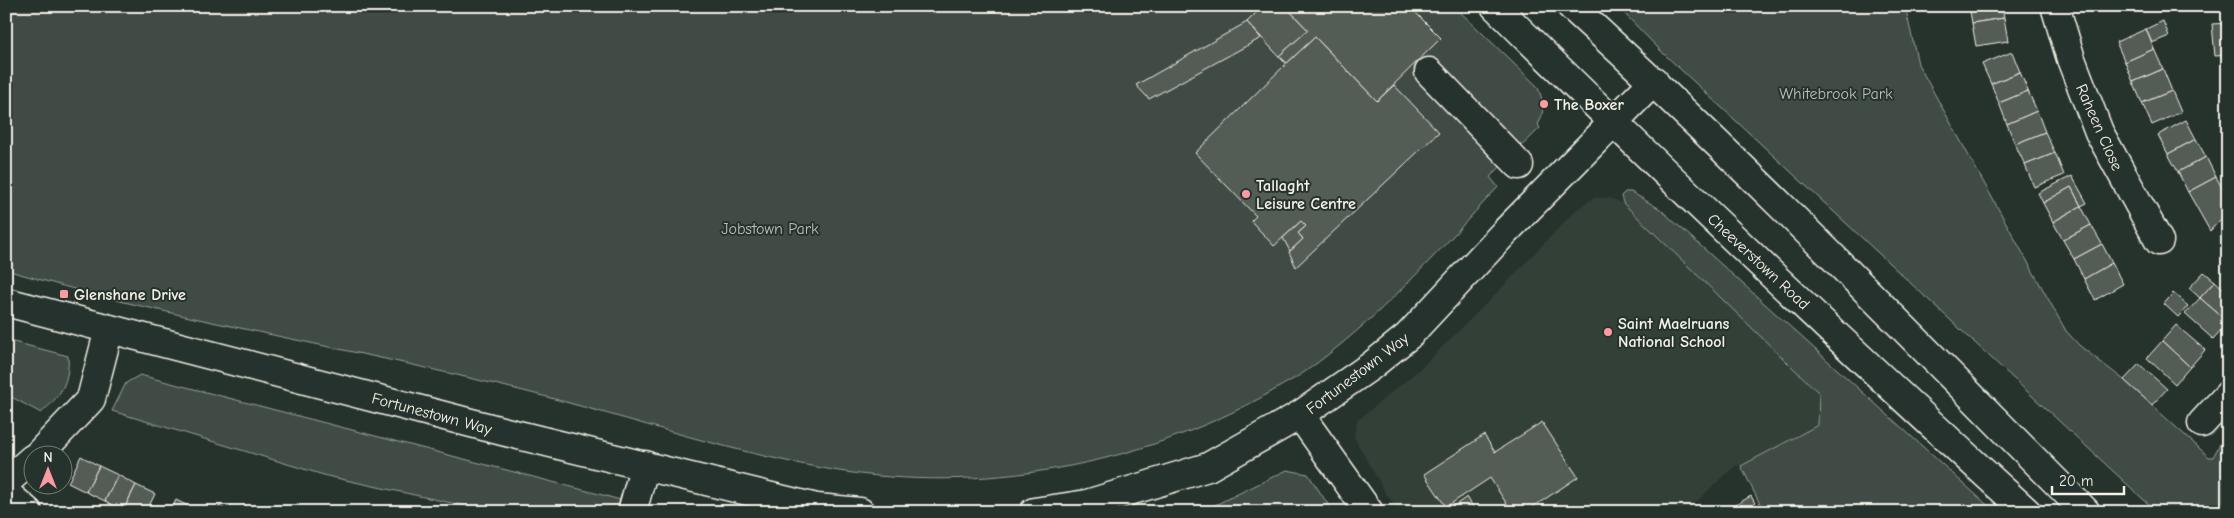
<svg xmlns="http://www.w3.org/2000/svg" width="2234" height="518" font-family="'Comic Neue',sans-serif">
<rect width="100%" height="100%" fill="#26332d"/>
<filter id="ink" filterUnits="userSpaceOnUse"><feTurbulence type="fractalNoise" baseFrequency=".02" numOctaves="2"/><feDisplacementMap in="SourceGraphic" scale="10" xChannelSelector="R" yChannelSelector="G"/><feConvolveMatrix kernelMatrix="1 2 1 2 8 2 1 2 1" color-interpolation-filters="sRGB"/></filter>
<g filter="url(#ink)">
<path fill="#333f39" d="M1593,198H1610L1623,203L1661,236L1819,393L1818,425L1741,466L1736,465L1685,512H1401L1386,494L1354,437L1357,421L1422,367L1492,298L1576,210Z"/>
<g fill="#414b45" stroke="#9a9e96">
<path d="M6,6H1454L1537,86C1544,101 1545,111 1538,125L1540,128L1490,177L1498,187C1438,252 1378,320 1306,371C1295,379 1282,385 1271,392C1142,466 979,495 833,470C721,451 613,412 503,386C377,355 250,332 124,302C84,292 45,281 6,270Z"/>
<path d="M1617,6H1905L1918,64L2066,331L2080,346L2124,380L2209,457H2213L2228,429V512H2157L1664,54Z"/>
<path d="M1625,192H1631L1660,209L1995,512H1764L1741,466L1818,425L1819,393L1623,203L1621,196Z"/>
<path d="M6,340L68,356C70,383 60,396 41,413L6,394Z"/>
<path d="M140,375L595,493L664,512H493L327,476L112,411L126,383Z"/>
<path d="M1287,470L1308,474L1333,512H1194L1213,506Z"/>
</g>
<g fill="#525c55" stroke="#f4f1e8">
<path d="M1263,6H1295L1290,11L1308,30L1279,56L1287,63L1315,37L1377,101L1394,85L1439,132L1296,267L1289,252L1303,239L1298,233L1306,226L1301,221L1274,246L1251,221L1256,216L1195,153L1286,64L1247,22Z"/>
<path d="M1295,6H1409L1441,38L1377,101L1315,37L1287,63L1279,56L1308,30L1290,11Z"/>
<path d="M1969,6H2002L2004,18L1972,23Z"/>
<path d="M2004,18L2008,41L1976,46L1972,23Z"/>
<path d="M2163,21L2169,36L2152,43L2146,29Z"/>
<path d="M1247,22L1261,38L1149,99L1136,85Z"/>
<path d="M2228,23V55L2215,56L2212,24Z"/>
<path d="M2146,29L2154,49L2125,62L2116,42Z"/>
<path d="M2154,49L2163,69L2133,82L2125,62Z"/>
<path d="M2012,52L2020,72L1991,84L1982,64Z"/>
<path d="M2163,69L2172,91L2142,103L2133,82Z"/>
<path d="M2020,72L2028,91L1999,103L1991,84Z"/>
<path d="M2028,91L2037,111L2007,124L1999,103Z"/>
<path d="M2172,91L2181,112L2152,125L2142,103Z"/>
<path d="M2037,111L2045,132L2015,144L2007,124Z"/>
<path d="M2186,120L2196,139L2168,154L2158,135Z"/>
<path d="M2045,132L2055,153L2025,165L2015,144Z"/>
<path d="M2196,139L2206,157L2178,172L2168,154Z"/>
<path d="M2055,153L2064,175L2034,187L2025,165Z"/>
<path d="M2206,157L2216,177L2188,192L2178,172Z"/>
<path d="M2072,176L2087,203L2081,206L2071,187L2043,203L2038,193Z"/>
<path d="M2216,177L2228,198V211L2210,231L2188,192Z"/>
<path d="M2071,187L2081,206L2053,222L2043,203Z"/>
<path d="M2081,206L2091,225L2063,240L2053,222Z"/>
<path d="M1301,221L1306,226L1298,233L1303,239L1290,251L1283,238Z"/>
<path d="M2091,225L2102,244L2074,259L2063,240Z"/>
<path d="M2102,244L2112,263L2084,279L2074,259Z"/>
<path d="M2112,263L2123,284L2095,300L2084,279Z"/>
<path d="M2204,272L2215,281L2200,298L2189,288Z"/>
<path d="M2215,281L2228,293V322L2200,298Z"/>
<path d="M2173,293L2188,306L2178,317L2164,304Z"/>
<path d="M2200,298L2228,322L2213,339L2185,314Z"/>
<path d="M2176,325L2205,350L2190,367L2162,341Z"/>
<path d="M2162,341L2190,367L2175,384L2147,358Z"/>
<path d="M2139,364L2167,389L2152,405L2124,380Z"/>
<path d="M1542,422L1578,477L1530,509L1532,512H1512L1490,478L1446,507L1424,474L1484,435L1495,452Z"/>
<path d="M81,456L99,466L86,492L68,483Z"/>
<path d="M99,466L118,475L105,501L86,492Z"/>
<path d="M118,475L136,485L123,511L105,501Z"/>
<path d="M136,485L155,494L146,512H125L123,511Z"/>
<path d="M1751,496L1760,512H1735L1732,507Z"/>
<path d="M1467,497L1476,512H1445Z"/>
<path d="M176,500L194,509L193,512H170Z"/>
<path d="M219,506L232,512H216Z"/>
</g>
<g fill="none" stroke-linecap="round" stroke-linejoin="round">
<g stroke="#f4f1e8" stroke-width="31">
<g id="minor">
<path d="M2055,6L2071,59L2099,132L2159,241"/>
<path d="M1429,72L1519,165"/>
<path d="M6,302L502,431L817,508L860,512"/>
<path d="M1300,415L1369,512"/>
<path d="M2202,423L2228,395"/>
<path d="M37,456L91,399L109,329"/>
<path d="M6,482L32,459"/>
<path d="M6,493L28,512"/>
<path d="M632,512L645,465"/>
<path d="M1034,512L1087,504L1208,467L1300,415L1371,366L1408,336L1504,233L1654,81"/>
</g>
</g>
<g stroke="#f4f1e8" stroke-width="31">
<g id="major">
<path d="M1495,6C1669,178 1846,347 2027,512"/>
<path d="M1571,6C1749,168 1916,341 2086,512"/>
</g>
</g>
<use href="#minor" stroke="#26332d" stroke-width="28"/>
<use href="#major" stroke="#26332d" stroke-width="28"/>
</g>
</g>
<g fill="#ff9aa2" stroke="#26332d" stroke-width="2">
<circle cx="1544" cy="104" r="5"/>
<circle cx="1246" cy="194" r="5"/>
<rect x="59" y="289" width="10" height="10" rx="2.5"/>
<circle cx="1608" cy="332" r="5"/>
</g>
<g text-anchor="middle" stroke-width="4" stroke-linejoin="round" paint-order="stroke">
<g font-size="16" fill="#bebfb7" stroke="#26332d">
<text x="1836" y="99">Whitebrook Park</text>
<text x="770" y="234">Jobstown Park</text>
</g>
<g font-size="16" font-weight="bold" fill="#f4f1e8" stroke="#26332d" text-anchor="start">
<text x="1554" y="110">The Boxer</text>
<text x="1256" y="191">Tallaght<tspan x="1256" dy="18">Leisure Centre</tspan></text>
<text x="74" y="300">Glenshane Drive</text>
<text x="1618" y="329">Saint Maelruans<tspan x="1618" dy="18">National School</tspan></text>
</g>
<g font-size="16" fill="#f4f1e8" stroke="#26332d">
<text transform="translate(2100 127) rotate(66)" y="6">Raheen Close</text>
<text transform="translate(1759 261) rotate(43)" y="6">Cheeverstown Road</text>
<text transform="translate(1357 373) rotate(-37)" y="6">Fortunestown Way</text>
<text transform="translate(432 413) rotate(15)" y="6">Fortunestown Way</text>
</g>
</g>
<rect width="2234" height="518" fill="none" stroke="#26332d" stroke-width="25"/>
<rect x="12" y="12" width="2209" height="493" fill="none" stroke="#f4f1e8" stroke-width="2" filter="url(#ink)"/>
<g transform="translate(48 470)"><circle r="24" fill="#26332d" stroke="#787f78"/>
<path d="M0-4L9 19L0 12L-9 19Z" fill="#ff9aa2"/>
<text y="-8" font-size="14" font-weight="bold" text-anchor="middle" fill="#f4f1e8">N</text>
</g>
<path d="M2052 486v8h72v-8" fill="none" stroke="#f4f1e8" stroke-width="2.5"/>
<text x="2059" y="486" font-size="15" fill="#f4f1e8" stroke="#26332d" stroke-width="4" paint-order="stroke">20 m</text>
</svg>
